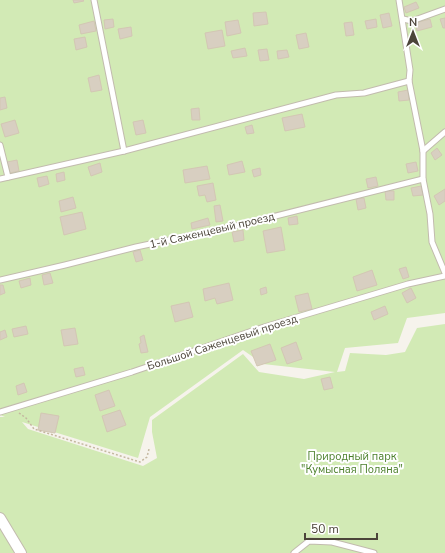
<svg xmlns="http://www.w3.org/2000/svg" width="445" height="553" font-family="'Nunito Sans',sans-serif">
<rect width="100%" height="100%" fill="#f6f3ec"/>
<path fill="#d2eab5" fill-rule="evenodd" d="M0,0H445V313L407,318L398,343L345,348L337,372L345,371L350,353L386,355L405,352L417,328L445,324V553H0V417H5L0,415ZM243,350L263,364L335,372L304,379L259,372L243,354L152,420V432L157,458L143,466L28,429L22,422L138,458L150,417Z"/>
<g fill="#d8cfc1" stroke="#d3c7b4">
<path d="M73,0H83L84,1L74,3Z"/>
<path d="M416,2L419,8L406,13L404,7Z"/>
<path d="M266,12L268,24L254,26L253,13Z"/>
<path d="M389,13L392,26L383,28L380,15Z"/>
<path d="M445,18V28H443L440,19Z"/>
<path d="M113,19L114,27L105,29L104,20Z"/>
<path d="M376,19L377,27L367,29L365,21Z"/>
<path d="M430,19L432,27L417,31L415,23Z"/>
<path d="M238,20L241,33L227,36L225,22Z"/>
<path d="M94,21L96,31L81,34L79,25Z"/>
<path d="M352,22L354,35L346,36L344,23Z"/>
<path d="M131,27L132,36L120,39L118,29Z"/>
<path d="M222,30L225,46L208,49L205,33Z"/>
<path d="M306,33L309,47L299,49L296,35Z"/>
<path d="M85,37L87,47L76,50L74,39Z"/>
<path d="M245,48L247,56L233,58L231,51Z"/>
<path d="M267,49L269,60L260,61L258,50Z"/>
<path d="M287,50L289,57L278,59L277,51Z"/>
<path d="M99,75L102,90L91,92L88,78Z"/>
<path d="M408,90L409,100L399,101L398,92Z"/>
<path d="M5,97L7,108L0,110V98Z"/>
<path d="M199,108L200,120H192L191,109Z"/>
<path d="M302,114L305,127L285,131L282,118Z"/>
<path d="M15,120L19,133L5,137L1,124Z"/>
<path d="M143,120L146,133L136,135L133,122Z"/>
<path d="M252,125L254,133L247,134L245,127Z"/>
<path d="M437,148L442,155L435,160L431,153Z"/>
<path d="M17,160L19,171L10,173L7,162Z"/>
<path d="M242,161L245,172L229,175L227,165Z"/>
<path d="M416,162L418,171L408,173L406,164Z"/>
<path d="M100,163L102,172L91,176L88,167Z"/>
<path d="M207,166L210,179L185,183L183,170Z"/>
<path d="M260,168L261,175L254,177L252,170Z"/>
<path d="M64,172L65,180L57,182L56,174Z"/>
<path d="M47,176L49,184L39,187L37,178Z"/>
<path d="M376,177L378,186L368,188L366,179Z"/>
<path d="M213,183L216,200L207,202L205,195L199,196L197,186Z"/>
<path d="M421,186L423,195L413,196L411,188Z"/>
<path d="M445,189V201L439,205L434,196Z"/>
<path d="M385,191H394V200H386Z"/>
<path d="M73,197L76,208L61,212L59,201Z"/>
<path d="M364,198L366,208L358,210L356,199Z"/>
<path d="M220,205L223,221L216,222L214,206Z"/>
<path d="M82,212L86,229L64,235L60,217Z"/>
<path d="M297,216L298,224L289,225L288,218Z"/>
<path d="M208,218L210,225L192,229L191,223Z"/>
<path d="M281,227L285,250L267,253L263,231Z"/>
<path d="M243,230L244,240L234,242L232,232Z"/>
<path d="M140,250L143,260L136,262L133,252Z"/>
<path d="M406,267L409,277L403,279L399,269Z"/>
<path d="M372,270L377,285L357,291L353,277Z"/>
<path d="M50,273L53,283L44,285L42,275Z"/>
<path d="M30,278L31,285L21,288L19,281Z"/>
<path d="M229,283L233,300L217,304L215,298L205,301L203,289Z"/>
<path d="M0,285H3L5,293L0,295Z"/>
<path d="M266,287L267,293L261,295L260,289Z"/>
<path d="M411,288L416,298L407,303L402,293Z"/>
<path d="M308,293L312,309L299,312L295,296Z"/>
<path d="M189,302L193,317L175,322L171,306Z"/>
<path d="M385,306L388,314L374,320L371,312Z"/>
<path d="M26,326L28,334L14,337L12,329Z"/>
<path d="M75,328L78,344L64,346L61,330Z"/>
<path d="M5,330L7,337L0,340V332Z"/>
<path d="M144,335L148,352L141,353L139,344L141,343L140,337Z"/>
<path d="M296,342L302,359L287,364L281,348Z"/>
<path d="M270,344L276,360L257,366L251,351Z"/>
<path d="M83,367L85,375L76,377L74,369Z"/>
<path d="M330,377L333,388L324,390L321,379Z"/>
<path d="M24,383L27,392L18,395L16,386Z"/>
<path d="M109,390L115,406L100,411L95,395Z"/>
<path d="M120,410L126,425L107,432L102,416Z"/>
<path d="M41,413L59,416L55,433L38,430Z"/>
</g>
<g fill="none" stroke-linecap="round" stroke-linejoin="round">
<g stroke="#c2bbae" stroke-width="7">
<g id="service">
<path d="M94,0L124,151"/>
<path d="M399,0L410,70L409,81"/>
<path d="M403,19L412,21L445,9"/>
<path d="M0,145L8,177"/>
<path d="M423,151L445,132"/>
<path d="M0,179L124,151L336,95L364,93L409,81L423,151V179L430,214L432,242L445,273"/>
<path d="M0,280L65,265L136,247L240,225L423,179"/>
<path d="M0,412L132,372L264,327L408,284L445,276"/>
<path d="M294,553L309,541L332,542L374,553"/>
</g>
</g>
<g stroke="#c2bbae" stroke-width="12">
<path id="minor" d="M0,518L21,553"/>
</g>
<path stroke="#c4b79f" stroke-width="1.5" stroke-dasharray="2 2" stroke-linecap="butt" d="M19,413L26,418L34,429L140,462L147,457L149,449"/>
<use href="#service" stroke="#fff" stroke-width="5"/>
<use href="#minor" stroke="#fff" stroke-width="10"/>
</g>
<g text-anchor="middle" stroke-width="4" stroke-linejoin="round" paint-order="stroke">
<g font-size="11" fill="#4b4439" stroke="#fff">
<text transform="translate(212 230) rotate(-13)" y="4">1-й Саженцевый проезд</text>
<text transform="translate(222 342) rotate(-18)" y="4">Большой Саженцевый проезд</text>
</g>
<g font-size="11" fill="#4a7f2a" stroke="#fff">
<text x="352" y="460">Природный парк<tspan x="352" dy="13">"Кумысная Поляна"</tspan></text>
</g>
</g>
<g transform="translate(413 32)" stroke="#ffffff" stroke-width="3" paint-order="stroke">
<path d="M0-3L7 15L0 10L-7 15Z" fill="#4b4439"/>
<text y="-6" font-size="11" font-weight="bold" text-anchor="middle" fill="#4b4439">N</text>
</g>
<path d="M305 533v6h72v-6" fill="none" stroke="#4b4439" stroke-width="2"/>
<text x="311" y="533" font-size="12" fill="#4b4439" stroke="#ffffff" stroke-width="3" paint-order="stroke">50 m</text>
</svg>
